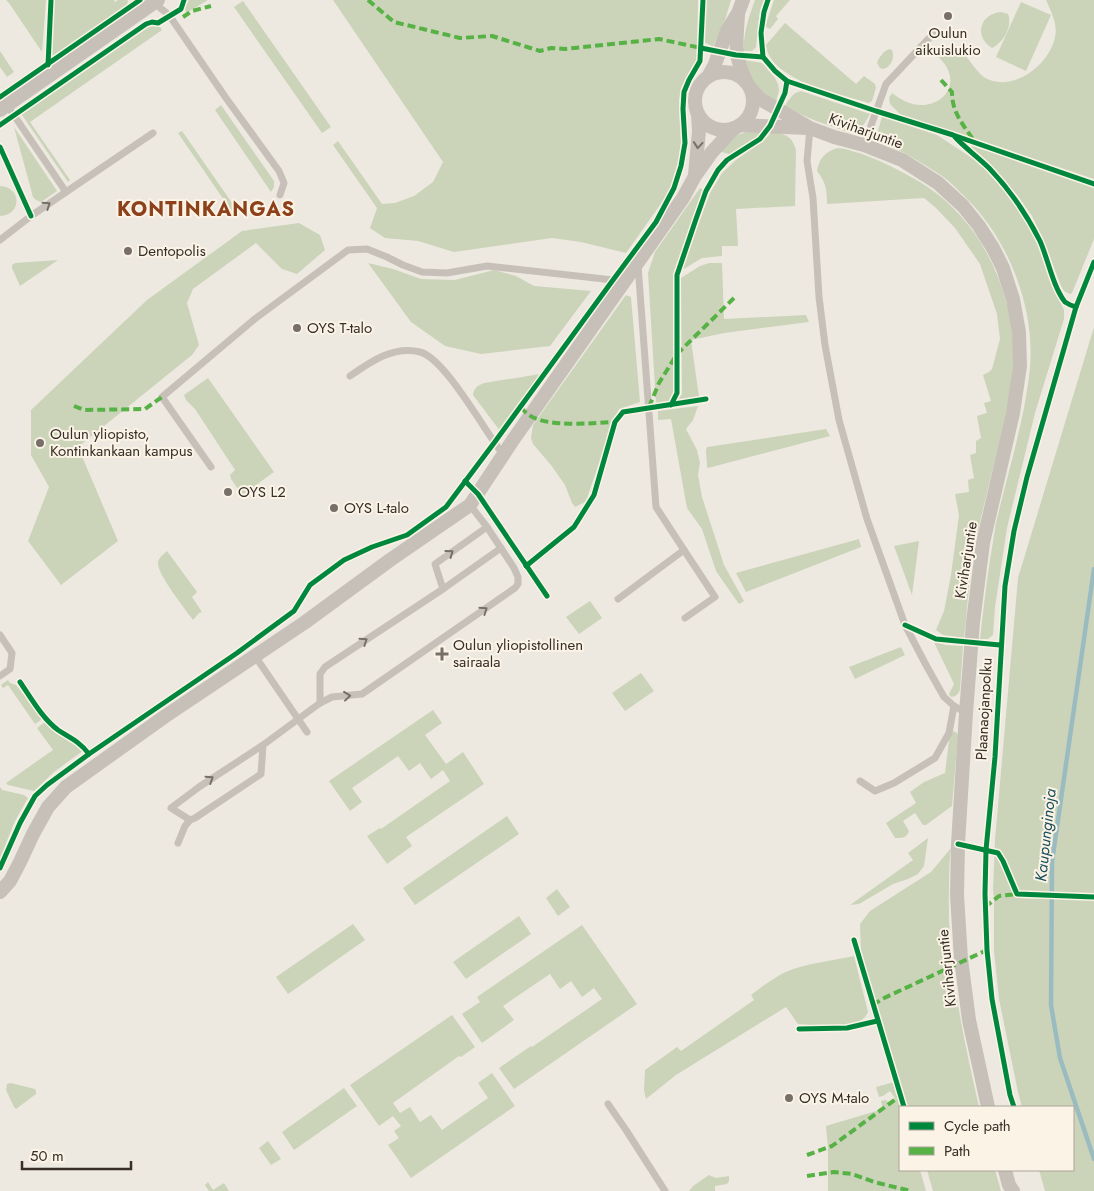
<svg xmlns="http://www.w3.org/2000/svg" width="1094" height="1191" font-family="Jost,sans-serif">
<rect width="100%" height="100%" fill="#ede9e0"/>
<g fill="#cbd4b9">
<path d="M6,0H46L42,52L9,3Z"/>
<path d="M54,0H114L115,2L118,0H127L128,1L127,5L53,56H51V54Z"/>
<path d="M189,0H208L186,13L185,7Z"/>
<path d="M333,0H698L697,60L682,86L679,101L681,142L678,165L672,183L667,194L660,205L626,253L581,242L552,238L454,252L418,241L385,238L370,228L377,208L333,145L338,141L382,204L395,203L414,196L433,182L443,162Z"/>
<path d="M706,0H731L725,20L713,47L704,42Z"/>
<path d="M755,0H764L760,10L756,47L752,51H744C743,33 749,17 755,0Z"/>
<path d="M774,0H790L776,16L778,19L770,29L766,27V24Z"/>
<path d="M1046,0H1094V179L900,114L890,104L889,98L892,93C900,99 910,105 920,105C939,106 957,90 948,70C945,62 937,56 931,50L933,47L960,50C971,59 977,76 990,80C1017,90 1050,63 1055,37C1058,24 1051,12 1046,0Z"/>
<path d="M243,1L331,127L322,133L234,7Z"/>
<path d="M1021,2L1051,15L1026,71L996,57Z"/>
<path d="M1001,12L1008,14C1013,26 1003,43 992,48C974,37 979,14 1001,12Z"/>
<path d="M785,23L856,84L864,76L875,84L876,88L872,101L869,103C841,94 770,81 766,45Z"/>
<path d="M152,25L160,27L162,30L30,122L70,180L68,182L22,115V114L147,28Z"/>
<path d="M889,49L892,50C895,58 891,67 883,69L880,68L877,63C878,58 884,51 889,49Z"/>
<path d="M0,51L14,72L7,77L0,67Z"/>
<path d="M744,60L762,63L775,78L778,84L779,90L776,102C755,90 753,82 744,60Z"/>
<path d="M801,91L870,114C865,122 862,131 851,133L816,121L784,107C789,100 792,93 801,91Z"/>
<path d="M221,105L274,181V187L271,192L215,110Z"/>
<path d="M882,117L937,135L972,158L986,170L1013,201L1026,220L1038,246L1053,287L1064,310V319L1035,413L1007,528L995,607L993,635L988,639H980C983,612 986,586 990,560C992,548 994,535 996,523C1008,471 1025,420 1030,367C1035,309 1009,240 967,199C958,190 949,180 939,174C928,167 917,160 906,154C898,149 887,147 879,141L877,134Z"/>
<path d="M14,127L57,191L41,202L36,200L33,197Z"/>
<path d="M182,131L239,213L235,216L178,133Z"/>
<path d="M749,131L762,132C756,138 738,154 730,154C727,154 723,152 721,152L734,136Z"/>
<path d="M772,132C786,134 792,136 796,150L795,206L736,209L738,246H722V256L702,258L684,269L682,268L710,193L722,173L736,160L763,141Z"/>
<path d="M971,146H972L1094,186V239L1072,293L1070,294L1064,291L1061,286L1045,244L1032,216L1018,196L992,166L972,149Z"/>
<path d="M837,148C844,148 851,151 859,153C882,161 899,170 920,182C945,197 966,219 981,243C1003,279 1016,324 1013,366C1011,392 1005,418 999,444C991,476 983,508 976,540C969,571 968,606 964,638L943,635L936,630L944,611L951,575L959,515L955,494L969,492L968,480L974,478L970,455L976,453V441L981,438L977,416L987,413L984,403L991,401L983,375L989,372L992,369L1000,339L997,314L980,264L955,228L935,207L924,198L827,204C827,189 826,183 817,171C819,159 825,152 837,148Z"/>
<path d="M0,186C22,187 22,215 0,216Z"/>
<path d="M700,188L704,190L675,268L674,275L675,392L671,401L656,403L648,273L655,252Z"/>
<path d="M299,223L320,235L325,250L297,274L282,269L256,243L193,289L187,303L199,345L192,355L78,447L118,541L61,585L28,541L49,487L31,455V410L147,300L242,231Z"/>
<path d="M58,260L20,286L12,268V265L15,263Z"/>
<path d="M368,263L393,269L421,279L455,280L494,270L516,276L534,286L591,291L550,346L481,354L445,346L411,322Z"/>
<path d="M709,263H722L724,319L806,315L809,322L724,333L691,340L699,397L678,400L682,394L681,278L700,266Z"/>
<path d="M626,295L631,297L640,402L619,409L614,419L587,498L585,502L575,507L572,503L565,485L551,465L533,444L531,438L533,425Z"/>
<path d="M1094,327V1191H1045L1039,1170H1073V1107H1022L1018,1092L999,999L994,951V898L993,889L995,840L1018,578Z"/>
<path d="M540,374L500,431L473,395C474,388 477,386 484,383Z"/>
<path d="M208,378L274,472L242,495L231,479L230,475L235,470L195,409L186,400L184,395Z"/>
<path d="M698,406L693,420L686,429L697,450L700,463L698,475L702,497L724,565L744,601L739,604L716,571L702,529L687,508L671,419L658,420V411Z"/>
<path d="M826,429L830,436L708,468L707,467L706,450L707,447Z"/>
<path d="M859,539L861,547L746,592L736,573Z"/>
<path d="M919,541L912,595L894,546Z"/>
<path d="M167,551L197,592L192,597L202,612L199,613L193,620C186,610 157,574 158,563C158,558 164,554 167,551Z"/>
<path d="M590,601L602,618L579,634L566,617Z"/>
<path d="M933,640L945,645L963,646L960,690C958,694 956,697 951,697L949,694L954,684Z"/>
<path d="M901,647L905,655L855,679L849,667Z"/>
<path d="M641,673L654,691L625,711L612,693Z"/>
<path d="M8,680L10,683L16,685L41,717V720L35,724L8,685L3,688L1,685Z"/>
<path d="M433,710L442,723L425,735L446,764L463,752L484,784L406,837L412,846L387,864L367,836L380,828L381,829L450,781L443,770L431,779L420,763L409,771L398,756L352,788L362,802L350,811L329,781Z"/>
<path d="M45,722L55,732L81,747L84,750L54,772L34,791L8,785L6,783L53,750L37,728Z"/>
<path d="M953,731L957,733L958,736L952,806L926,825H923L915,813L903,821L909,831C907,838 902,838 895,838L886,823L916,803L910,792L924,782L945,773L950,733Z"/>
<path d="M0,787L2,790L24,795L28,798L15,821L0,858Z"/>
<path d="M507,816L519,834L415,905L403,888Z"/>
<path d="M928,838L924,866L918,874L908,879L893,884L859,904L850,905L913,860L908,853Z"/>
<path d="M951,848C949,862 949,877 949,891C947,965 963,1035 979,1107H908L861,953L860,924L870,911L931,872Z"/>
<path d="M557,889L570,907L558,916L546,898Z"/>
<path d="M519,916L531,934L466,979L453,962Z"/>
<path d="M353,924L365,940L288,994L276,977Z"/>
<path d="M582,925L637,1004L514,1089L499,1068L531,1046L532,1047L602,999L594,988L582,997L571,981L560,989L550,974L503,1006L514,1020L482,1043L462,1014L480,1002L477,997Z"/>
<path d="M854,956L868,1012C867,1014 866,1016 864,1018C851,1031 815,1025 798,1024L786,1007L676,1075L646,1099L644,1090L645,1070L677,1047L681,1051L754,1000L751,995C762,987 774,977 788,971C808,963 832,961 854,956Z"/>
<path d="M452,1015L475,1047L461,1057L459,1056L393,1103L400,1113L410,1107L420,1122L431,1115L442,1130L488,1098L478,1083L492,1073L515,1106L411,1178L388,1145L399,1138L394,1131L401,1126L393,1116L379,1126L350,1085Z"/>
<path d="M894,1082L901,1107H900V1170H920L926,1191H828V1148L826,1126L883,1109L881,1101L886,1100L888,1102L895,1098L890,1091L883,1096L879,1097L876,1087Z"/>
<path d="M11,1083L35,1089L36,1091V1094L16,1109L14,1107L6,1090L7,1084Z"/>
<path d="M344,1088L357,1106L294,1150L282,1132Z"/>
<path d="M268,1141L281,1159L271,1165L259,1148Z"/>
<path d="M927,1170H995L1001,1191H933Z"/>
<path d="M709,1175L716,1178L729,1176V1181L727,1184L715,1186V1191H689L693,1186Z"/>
<path d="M208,1182L213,1190L224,1183L229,1191H209L205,1185Z"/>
</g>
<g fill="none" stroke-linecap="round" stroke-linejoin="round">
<path stroke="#9abcc0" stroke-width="4.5" d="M1094,569L1052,862L1051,1005L1060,1058L1094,1159"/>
<g stroke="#c6c0b9" stroke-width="7">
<path d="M154,3L169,15L226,98L279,171L284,183L280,195"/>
<path d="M7,105L66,192L153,133"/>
<path d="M810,128L807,161L813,198L819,297L825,345L839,420L867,519L905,625L926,665L944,697L954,706L966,713"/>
<path d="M864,145L886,84L933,34"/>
<path d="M0,240L31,216L66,192"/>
<path d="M350,376C370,362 394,345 420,352C445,358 485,432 503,454"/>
<path d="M211,467L162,397L256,318L348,250L367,249L387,257L403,265L422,272L447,273L487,266L613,280L621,286"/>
<path d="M684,550L715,597L685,618"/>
<path d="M443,589L435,564L487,527"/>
<path d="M618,599L684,550L656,507L638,265"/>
<path d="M0,635L12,653L10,669L0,676"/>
<path d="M255,656L307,732"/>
<path d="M320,703V674L325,667L443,589L501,548"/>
<path d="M263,745L261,774L195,818L190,820L171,808L199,787L263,745L320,703L332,697L362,694L515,588L518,584V577L514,568L487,527L470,505"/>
<path d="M860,781L875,791L894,783L935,758L949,733L954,706"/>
<path d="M178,843L185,826L190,820"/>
<path d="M608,1104L626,1130L665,1191"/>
</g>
<g stroke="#c6c0b9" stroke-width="14">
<path d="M738,16C736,42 734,57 746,81"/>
<circle cx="724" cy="101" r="29"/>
<path d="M708,77L715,64L727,31L738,13L743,0"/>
<path d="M751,89L760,99L810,128L834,137L864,145L902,160L938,183L963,206L979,226L993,248L1003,268L1013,299L1019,332L1020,366L1013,413L983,543L973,622L966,713L958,844L957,895L961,959L969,1020L988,1107"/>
<path d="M0,110L158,0"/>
<path d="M740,125L807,128"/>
<path d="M695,175L699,131L698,114"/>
<path d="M0,892L10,881L20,862L33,834L48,807L66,787L164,717L304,623L390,560L470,505L513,440L683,198L695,176L712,152L734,128"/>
<path d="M1005,1170L1009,1185L1013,1191"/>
</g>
<g stroke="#56b245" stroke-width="4" stroke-dasharray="8 4" stroke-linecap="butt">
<path d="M368,0L394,22L460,38L492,36L540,51L551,48L565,49L659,39L701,48"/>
<path d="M183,17L192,11L211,6"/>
<path d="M941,80L952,92C952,113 963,124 974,141"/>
<path d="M74,406L84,410L145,409L162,397"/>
<path d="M521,407C523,410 526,413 529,415C548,428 593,423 615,422"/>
<path d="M649,407L659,383L677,354L734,298"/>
<path d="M985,907L999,896L1017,894"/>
<path d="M873,1005L882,999L987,950"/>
<path d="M807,1155L832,1146L900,1096"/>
<path d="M807,1176L834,1172L852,1174L874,1182L911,1191"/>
</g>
<g stroke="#fbf3e6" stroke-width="8">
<g id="cycleway">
<path d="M768,0L764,12L761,33L763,57L775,71L787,81L876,111L953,135L1094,184"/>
<path d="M701,48L736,55L763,57"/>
<path d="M48,65L51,0"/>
<path d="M0,97L140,0"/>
<path d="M0,125L146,24L152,22L158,23L181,9L184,0"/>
<path d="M955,137C965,148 978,157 989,168C1011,191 1026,213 1040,241C1048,259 1053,287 1065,302C1068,304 1072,306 1076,307"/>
<path d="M0,147L31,216"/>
<path d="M671,405L677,393V275L696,219L706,191L718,170L727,160L760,139L770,126L785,93L787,81"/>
<path d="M465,481L478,494L547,596"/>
<path d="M526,566L574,527L594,495L615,422L623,412L706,399"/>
<path d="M905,625L936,639L1000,645"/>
<path d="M20,682C31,698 42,718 58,730C70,738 79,741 89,754"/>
<path d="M958,844L998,853L1003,861L1017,894L1094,897"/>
<path d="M0,868L20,823L35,796L47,785L89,754L237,653L294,611L310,585L344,560L372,547L407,535L446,507L494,443L613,280L656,222L674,188L681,166L685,143L683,109L684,92L689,80L700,61L703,0"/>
<path d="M854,940L904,1107"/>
<path d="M799,1029L847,1028L877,1021"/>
<path d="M1014,1107L1010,1095L992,999L987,950L985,894L986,850L995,757L1005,586L1014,531L1027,477L1076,307L1094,262"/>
</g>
</g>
<use href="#cycleway" stroke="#00873e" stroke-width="5"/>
</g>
<defs><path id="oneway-chevron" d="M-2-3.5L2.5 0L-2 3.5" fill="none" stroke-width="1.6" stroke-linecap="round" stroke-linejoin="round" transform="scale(1.25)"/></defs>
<g stroke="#777069">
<use href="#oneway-chevron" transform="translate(698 145) rotate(95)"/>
<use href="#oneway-chevron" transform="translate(47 205) rotate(-34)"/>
<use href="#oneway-chevron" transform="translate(450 553) rotate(-36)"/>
<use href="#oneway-chevron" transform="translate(484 610) rotate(-35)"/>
<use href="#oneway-chevron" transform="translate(364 641) rotate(-34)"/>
<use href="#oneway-chevron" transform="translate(347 696) rotate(-6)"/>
<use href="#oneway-chevron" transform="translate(210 779) rotate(-33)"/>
</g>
<g fill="#776f68" stroke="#fbf3e6" stroke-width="2">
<circle cx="948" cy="16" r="5"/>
<circle cx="128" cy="251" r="5"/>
<circle cx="297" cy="328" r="5"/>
<circle cx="40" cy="443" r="5"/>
<circle cx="228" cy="492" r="5"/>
<circle cx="334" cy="508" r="5"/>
<path d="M439.5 646.5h5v5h5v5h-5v5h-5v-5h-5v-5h5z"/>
<circle cx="789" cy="1098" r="5"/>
</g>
<g text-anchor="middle" stroke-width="4" stroke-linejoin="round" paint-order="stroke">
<g font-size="15" fill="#372e27" stroke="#fbf3e6" text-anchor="start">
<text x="948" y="38" text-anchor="middle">Oulun<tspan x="948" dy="17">aikuislukio</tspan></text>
<text x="138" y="256">Dentopolis</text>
<text x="307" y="333">OYS T-talo</text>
<text x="50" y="439">Oulun yliopisto,<tspan x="50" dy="17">Kontinkankaan kampus</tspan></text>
<text x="238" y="497">OYS L2</text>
<text x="344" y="513">OYS L-talo</text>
<text x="453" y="650">Oulun yliopistollinen<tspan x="453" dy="17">sairaala</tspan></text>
<text x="799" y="1103">OYS M-talo</text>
</g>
<g font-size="15" fill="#372e27" stroke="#fbf3e6">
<text transform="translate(866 131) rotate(20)" y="5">Kiviharjuntie</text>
<text transform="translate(966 560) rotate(-81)" y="5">Kiviharjuntie</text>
<text transform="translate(984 709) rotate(-87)" y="5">Plaanaojanpolku</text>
<text transform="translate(947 968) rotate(-96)" y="5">Kiviharjuntie</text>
</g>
<g font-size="16" font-style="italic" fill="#19505c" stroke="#fbf3e6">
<text transform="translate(1045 835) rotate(-84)" y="6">Kaupunginoja</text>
</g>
<g font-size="20" font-weight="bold" letter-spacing="1" fill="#8c411a" stroke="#fbf3e6">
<text x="206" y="216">KONTINKANGAS</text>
</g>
</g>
<rect x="899" y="1106" width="175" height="65" fill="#fbf3e6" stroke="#ada49a"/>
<rect x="909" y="1122" width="25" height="8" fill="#00873e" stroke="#ada49a"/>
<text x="944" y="1131" font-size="15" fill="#372e27">Cycle path</text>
<rect x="909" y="1147" width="25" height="8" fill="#56b245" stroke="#ada49a"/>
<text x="944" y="1156" font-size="15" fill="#372e27">Path</text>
<path d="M22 1161v8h109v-8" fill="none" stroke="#372e27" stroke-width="2.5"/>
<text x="30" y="1161" font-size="15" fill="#372e27" stroke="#fbf3e6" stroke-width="4" paint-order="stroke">50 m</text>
</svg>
